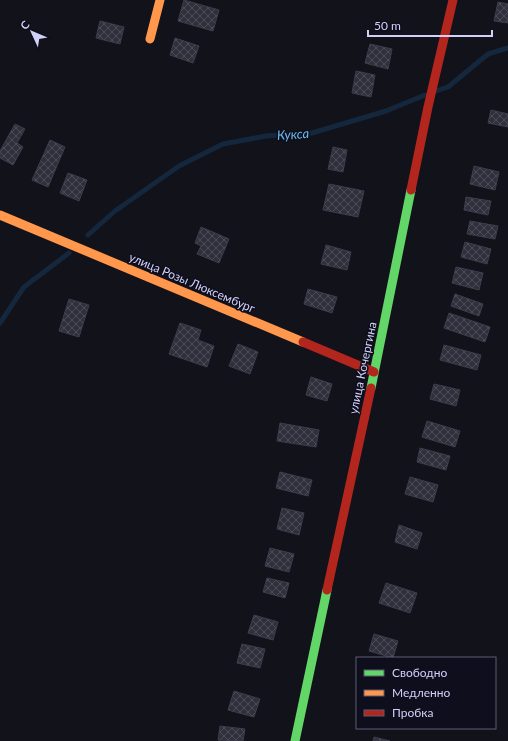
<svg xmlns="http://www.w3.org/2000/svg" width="508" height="741" font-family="Lato,sans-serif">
<defs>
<pattern id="building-cross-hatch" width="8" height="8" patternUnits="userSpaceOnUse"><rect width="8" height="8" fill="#30303c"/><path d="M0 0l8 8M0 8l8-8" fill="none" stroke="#4d4d59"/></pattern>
</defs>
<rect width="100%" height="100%" fill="#12121a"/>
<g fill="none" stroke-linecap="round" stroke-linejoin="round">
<g stroke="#14273d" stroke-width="5">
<path d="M436,91L448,87L488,54L508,48"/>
<path d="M88,235L115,211L179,166L223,144L266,136L312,133L386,111L425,95"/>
<path d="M0,323L24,287L69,253"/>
</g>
</g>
<g fill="url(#building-cross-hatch)" stroke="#3e3c4c">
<path d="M184,0L219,10L213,31L178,21Z"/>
<path d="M498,2L508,4V23L494,21Z"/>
<path d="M100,21L124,27L120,44L96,38Z"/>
<path d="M175,38L199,46L193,63L170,55Z"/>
<path d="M370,44L392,49L388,69L365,63Z"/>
<path d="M356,71L375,75L371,97L352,93Z"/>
<path d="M491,110L508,114V127L488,123Z"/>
<path d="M15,124L25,129L17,143L23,147L13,165L0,158V151Z"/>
<path d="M50,140L65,147L48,187L32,180Z"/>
<path d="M333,147L347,150L343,172L328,169Z"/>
<path d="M474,166L499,172L495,190L470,184Z"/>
<path d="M68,173L87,180L79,201L60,193Z"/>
<path d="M329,184L364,191L358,217L323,210Z"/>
<path d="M466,197L491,201L488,215L464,210Z"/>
<path d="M470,221L498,226L495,239L467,234Z"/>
<path d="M201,227L229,239L219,263L197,254L201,246L195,243Z"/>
<path d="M465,242L491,249L487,264L461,257Z"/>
<path d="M326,245L351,252L347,270L321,264Z"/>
<path d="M456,267L483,273L479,290L452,283Z"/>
<path d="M308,289L337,297L332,313L304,304Z"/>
<path d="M455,294L483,304L479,316L451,306Z"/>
<path d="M69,299L89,305L79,337L59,331Z"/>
<path d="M449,313L490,327L485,342L444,328Z"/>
<path d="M180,323L201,330L198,340L214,346L207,367L169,354Z"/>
<path d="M238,344L258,352L250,374L229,366Z"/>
<path d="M444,345L481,355L477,370L440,360Z"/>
<path d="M311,377L332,384L327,401L306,395Z"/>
<path d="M434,384L460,390L456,406L430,399Z"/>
<path d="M427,421L460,431L455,447L422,437Z"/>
<path d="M280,423L319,430L316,447L277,441Z"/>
<path d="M420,448L450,456L446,470L417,462Z"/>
<path d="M280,472L312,480L308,496L276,488Z"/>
<path d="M410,477L438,485L433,502L405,494Z"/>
<path d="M282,508L304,513L299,535L277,529Z"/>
<path d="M399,525L422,533L417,549L395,542Z"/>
<path d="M270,548L294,554L289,572L265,566Z"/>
<path d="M267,578L289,583L285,598L263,592Z"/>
<path d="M386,583L417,593L410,613L379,603Z"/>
<path d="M254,615L278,622L273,640L248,633Z"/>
<path d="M374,634L398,641L393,658L369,651Z"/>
<path d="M242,644L265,649L260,668L237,663Z"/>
<path d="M234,691L260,699L254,717L228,710Z"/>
<path d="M220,726L245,729L243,741L218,740Z"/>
<path d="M374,737L390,741H373Z"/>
</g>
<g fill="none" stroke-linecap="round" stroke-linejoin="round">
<g stroke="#63d668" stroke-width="9">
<path d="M371,388L411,190"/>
<path d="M295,741L327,590"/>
</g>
<g stroke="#ff974d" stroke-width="9">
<path d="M150,39L160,0"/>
<path d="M0,215L303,342"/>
</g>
<g stroke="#b3261e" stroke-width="9">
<path d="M411,190L428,107L453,0"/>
<path d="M303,342L374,372"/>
<path d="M327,590L371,388"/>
</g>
</g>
<g text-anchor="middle" stroke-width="3" stroke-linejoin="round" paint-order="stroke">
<g font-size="12" fill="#d1d0f9" stroke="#0f0e1d">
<text transform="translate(192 283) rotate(23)" y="4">улица Розы Люксембург</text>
<text transform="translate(363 368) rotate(-78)" y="4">улица Кочергина</text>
</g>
<g font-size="13" font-style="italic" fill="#6bbbec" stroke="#0f0e1d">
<text transform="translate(293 134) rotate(-4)" y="5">Кукса</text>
</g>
</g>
<rect x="356" y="657" width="140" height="72" fill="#0f0e1d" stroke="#5d5c75"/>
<rect x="364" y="670" width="20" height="6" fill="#63d668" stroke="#5d5c75"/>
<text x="392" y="677" font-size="12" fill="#d1d0f9">Свободно</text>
<rect x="364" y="690" width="20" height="6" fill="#ff974d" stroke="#5d5c75"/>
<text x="392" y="697" font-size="12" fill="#d1d0f9">Медленно</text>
<rect x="364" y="710" width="20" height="6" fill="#b3261e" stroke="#5d5c75"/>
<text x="392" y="717" font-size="12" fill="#d1d0f9">Пробка</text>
<g transform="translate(32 32) rotate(314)" stroke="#0f0e1d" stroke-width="3" paint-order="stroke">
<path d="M0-3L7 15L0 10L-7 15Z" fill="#d1d0f9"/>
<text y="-6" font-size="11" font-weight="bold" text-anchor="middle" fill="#d1d0f9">С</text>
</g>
<path d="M368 30v6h124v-6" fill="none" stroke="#d1d0f9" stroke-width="2"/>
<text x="374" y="30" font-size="12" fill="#d1d0f9" stroke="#0f0e1d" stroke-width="3" paint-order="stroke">50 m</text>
</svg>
